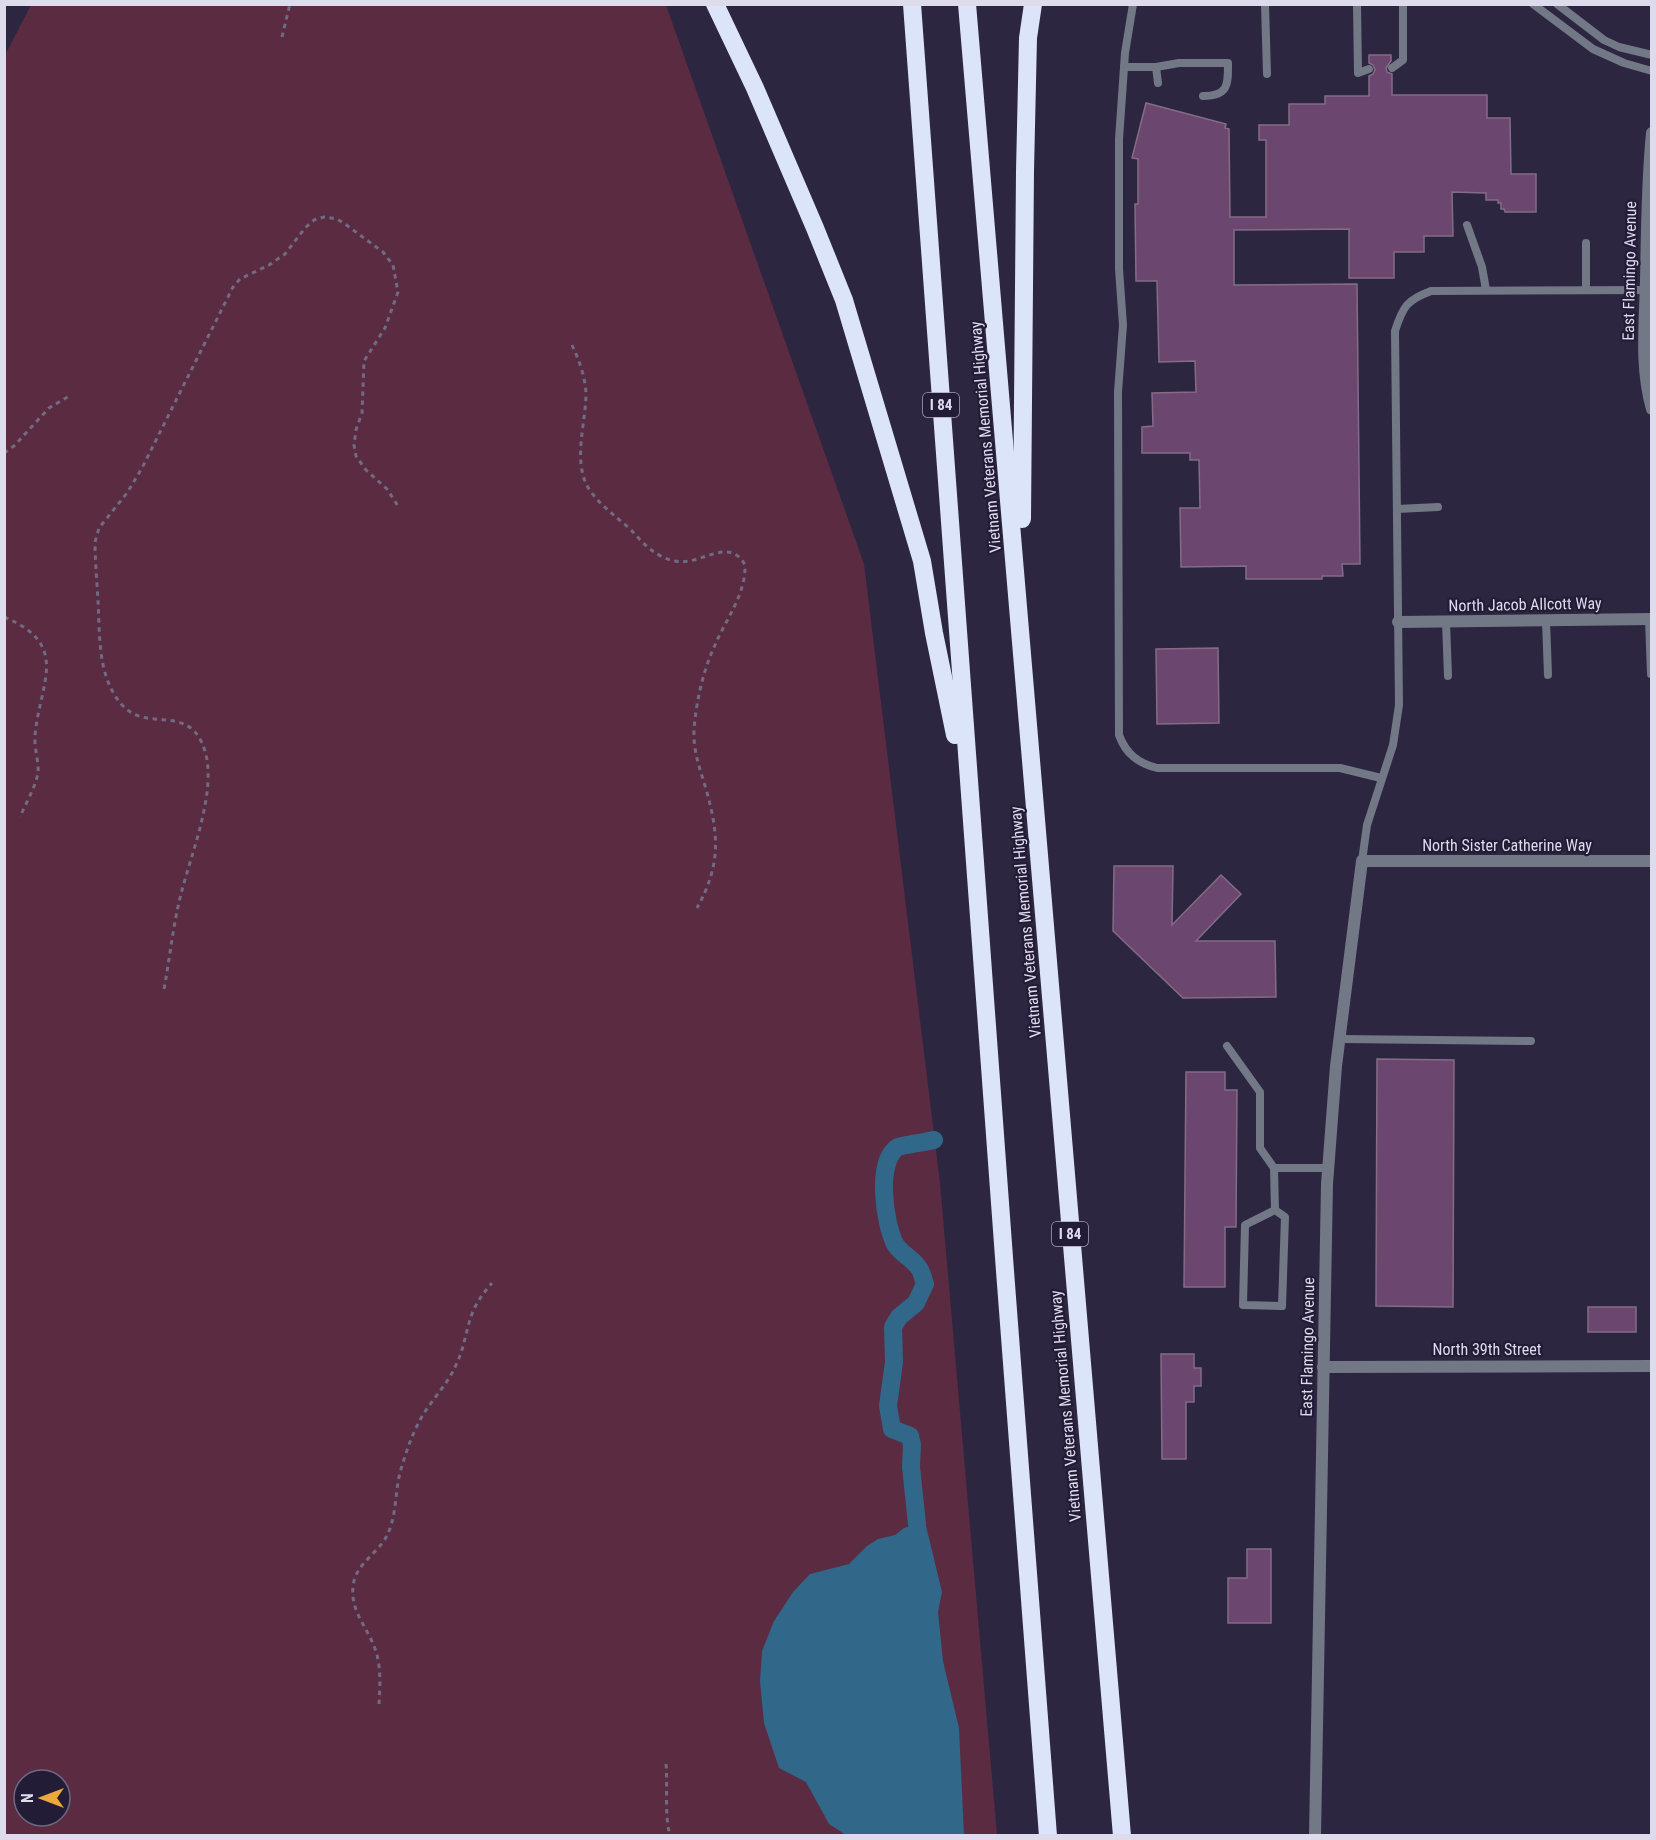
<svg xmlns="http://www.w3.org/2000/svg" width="1656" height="1840" font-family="'Roboto Condensed',sans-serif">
<rect width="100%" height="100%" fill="#2d2641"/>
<path fill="#5b2b42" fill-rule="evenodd" d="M31,5H666L864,564L940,1183L997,1835H5L4,57ZM24,1780H60V1816H24Z"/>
<path fill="#316789" d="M917,1524L926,1526L942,1592L938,1612L943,1661L959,1728L964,1835H846L829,1824L806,1782L779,1768L764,1723L760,1681L762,1651L774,1621L793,1592L810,1574L849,1564L867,1546L878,1539L895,1535L904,1528Z"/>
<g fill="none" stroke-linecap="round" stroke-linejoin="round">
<path stroke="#316789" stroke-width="18" d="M917,1524L911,1467L912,1445L910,1436L892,1429L888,1406L894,1362L893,1327L899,1317L916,1303L925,1284C923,1279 922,1271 918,1267C912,1258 901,1254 895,1244C885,1225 875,1161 898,1147C902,1145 927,1142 934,1140"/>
</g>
<g fill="#6b466f" stroke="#846c86" stroke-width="1.5">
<path d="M1369,55H1391V61L1386,68L1387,72L1392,74V95H1487V118H1510L1511,174H1536V212H1505L1504,209H1501V203H1498V200H1486V193L1452,192L1453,236H1424V252H1394V278H1349V229L1234,230V285L1357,284L1360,564H1342L1343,576H1322V579H1246V566L1181,567L1180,508H1200L1199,460H1190V453H1142V427L1153,426L1152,393L1196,392L1195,361L1159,362L1157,281H1136L1135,204H1138V159L1132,158L1146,103L1226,124L1225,128L1229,129L1230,217H1266V140H1259V125H1289V104H1325V96H1369V76L1373,74L1375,70L1373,65L1369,63Z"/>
<path d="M1218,648L1219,723L1157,724L1156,649Z"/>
<path d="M1114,866H1173L1172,925L1221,875L1241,894L1196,941H1275L1276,997L1183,998L1113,931Z"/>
<path d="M1377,1059L1454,1060L1453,1307L1376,1306Z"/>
<path d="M1186,1072H1225V1090H1237L1236,1227H1225V1287H1184Z"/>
<rect x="1588" y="1307" width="48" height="25"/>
<path d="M1161,1354H1194V1368H1201V1386H1194V1402H1186V1459H1162Z"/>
<path d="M1247,1549H1271V1623H1228V1578H1247Z"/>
</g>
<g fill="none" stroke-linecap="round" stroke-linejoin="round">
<g stroke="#706b82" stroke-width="3" stroke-dasharray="4.5 4.5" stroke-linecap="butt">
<path d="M282,37L290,4"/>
<path d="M572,345C579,360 585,376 586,393C586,424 571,465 591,492C602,507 617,517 631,530C638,537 645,546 654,552C660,556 668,560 675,561C699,567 729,535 745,565C746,594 726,619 715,645C703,671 696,702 694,730C693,751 700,769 706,789C719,835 721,865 697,908"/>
<path d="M4,453L14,446L49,408L71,395"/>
<path d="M4,617C72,645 39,684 35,736C34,748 39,761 38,773C35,788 26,803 20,817"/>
<path d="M164,989C170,957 173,925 181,894C191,854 217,792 205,751C190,702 149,733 123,706C97,678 100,636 98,601C97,582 95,562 95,542L99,528L127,493L142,468L233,287L240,279L269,265L285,254L305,228L314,220L324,217L337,219L345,224L383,252L393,265L398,292L385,328L364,361L362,413L356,430L354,445L356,456L366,470L387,489L398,506"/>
<path d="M379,1704C380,1688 381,1671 377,1655C371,1631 350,1613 353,1587C355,1562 381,1553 389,1531C397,1511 395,1489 401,1469C406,1453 411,1437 419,1422C429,1402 447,1386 456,1365C465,1347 466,1327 474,1309C479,1299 485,1291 492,1283"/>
<path d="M666,1764C668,1788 664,1812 670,1836"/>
</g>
<g stroke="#727886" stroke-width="8">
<path d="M1133,4L1125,53L1119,139V269L1123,325L1118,392L1119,735C1126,754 1138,763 1157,768H1340L1381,778"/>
<path d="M1265,4L1267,74"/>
<path d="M1357,4L1358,73L1369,69"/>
<path d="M1533,4L1593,49L1624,63L1652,71"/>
<path d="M1557,4L1604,40L1619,47L1652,55"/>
<path d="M1124,67H1156L1179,63H1228C1228,84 1229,96 1203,96"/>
<path d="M1156,67L1158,83"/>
<path d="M1392,68L1403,60V4"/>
<path d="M1467,225L1482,267L1486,290"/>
<path d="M1586,243V290"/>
<path d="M1397,509L1438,507"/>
<path d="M1649,619L1651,674"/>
<path d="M1546,621L1548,675"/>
<path d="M1446,622L1448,676"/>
<path d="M1362,861L1367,825L1393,745L1399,705L1395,331C1403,306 1407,300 1431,291L1646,290"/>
<path d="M1340,1039L1531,1041"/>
<path d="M1227,1046L1260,1092V1148L1274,1168"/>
<path d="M1275,1210L1285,1217L1282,1306L1243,1305L1245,1225L1275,1210L1274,1168H1328"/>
</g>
<g stroke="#727886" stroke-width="12">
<path d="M1652,133C1647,182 1647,232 1646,281C1645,325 1640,367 1652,409"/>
<path d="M1398,622L1652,619"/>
<path d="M1323,1367L1652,1366"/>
<path d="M1315,1836L1327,1184L1336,1066L1362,861H1652"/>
</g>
<g stroke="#dbe4f8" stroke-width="18">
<path d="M715,4L755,88L815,228L844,300L922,561L934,633L955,735"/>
<path d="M912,4L1005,1271L1048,1836"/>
<path d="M967,4C1020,615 1069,1225 1122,1836"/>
<path d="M1022,519L1025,171L1028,38L1033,4"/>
</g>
</g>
<g text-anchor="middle" stroke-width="4.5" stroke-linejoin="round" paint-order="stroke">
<g fill="#231c37" stroke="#a6a2b6" stroke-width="1.5">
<rect x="923" y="393" width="36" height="24" rx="4.5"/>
<rect x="1052" y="1222" width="36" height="24" rx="4.5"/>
</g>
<g font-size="15" font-weight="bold" fill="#dedbed">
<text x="941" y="410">I 84</text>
<text x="1070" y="1239">I 84</text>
</g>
<g font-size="16" fill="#dedbed" stroke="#231c37">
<text transform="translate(1629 271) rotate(-89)" y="6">East Flamingo Avenue</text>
<text transform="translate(985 437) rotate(-95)" y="6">Vietnam Veterans Memorial Highway</text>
<text transform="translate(1525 604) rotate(-1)" y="6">North Jacob Allcott Way</text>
<text x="1507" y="851">North Sister Catherine Way</text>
<text transform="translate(1025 922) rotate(-95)" y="6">Vietnam Veterans Memorial Highway</text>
<text transform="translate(1307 1347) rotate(-89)" y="6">East Flamingo Avenue</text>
<text x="1487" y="1355">North 39th Street</text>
<text transform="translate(1065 1406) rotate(-95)" y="6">Vietnam Veterans Memorial Highway</text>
</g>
</g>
<rect width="1656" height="1840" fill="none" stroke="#dedbed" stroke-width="12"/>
<g transform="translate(42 1798) rotate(270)"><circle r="28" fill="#231c37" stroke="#6e6880" stroke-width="1.5"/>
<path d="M0-4.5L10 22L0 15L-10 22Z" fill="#eba93a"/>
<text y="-9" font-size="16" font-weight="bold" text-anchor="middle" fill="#dedbed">N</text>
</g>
</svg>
